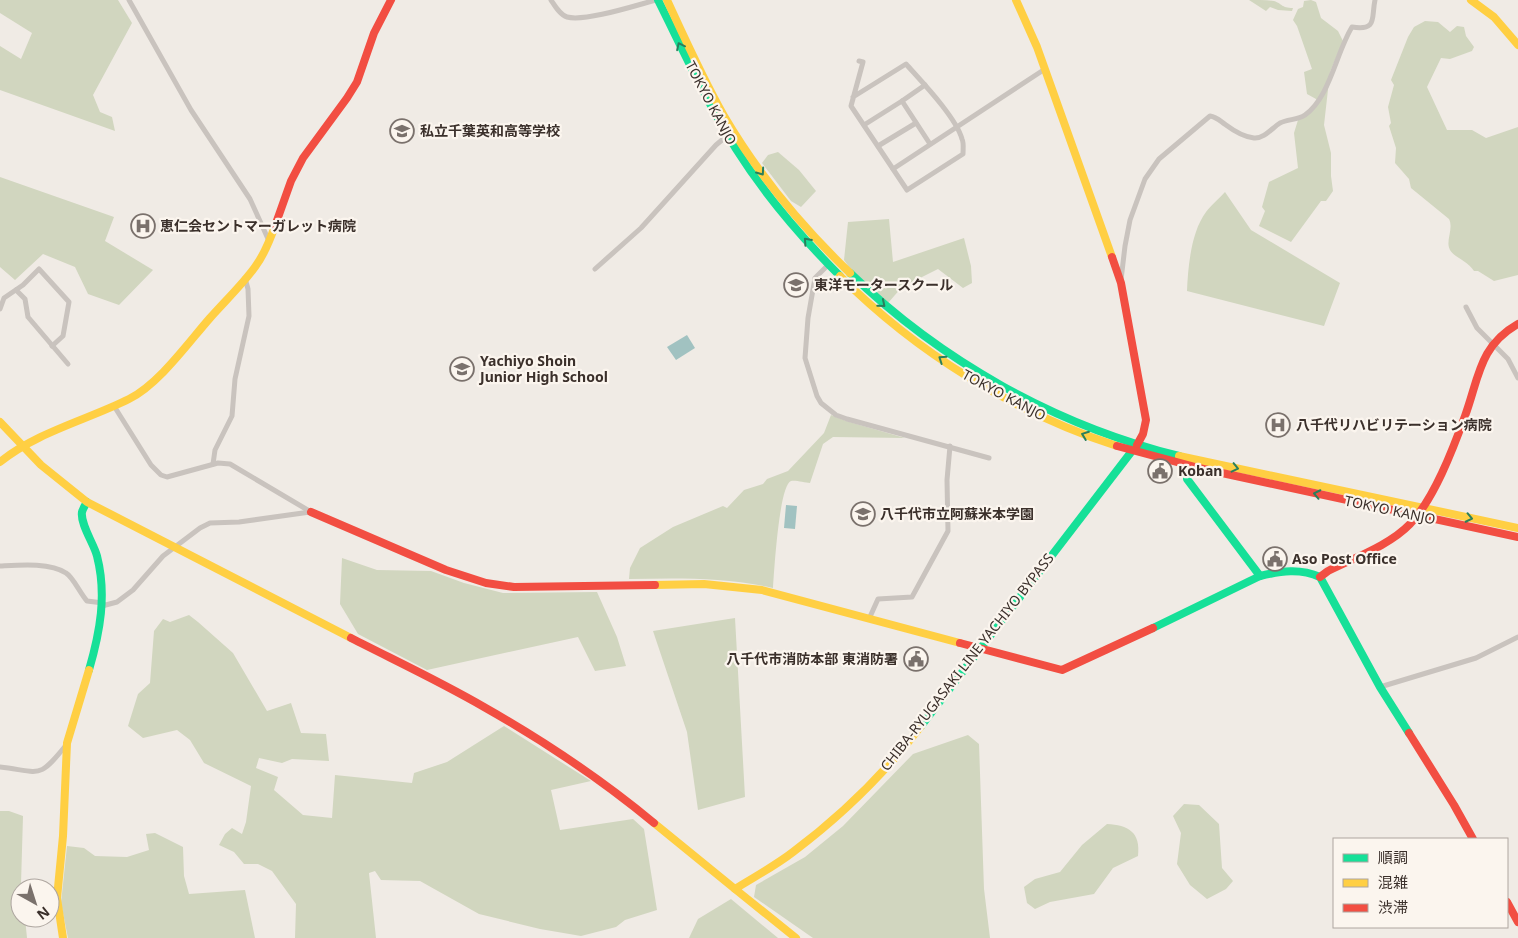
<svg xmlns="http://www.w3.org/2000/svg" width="1518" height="938" font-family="'Noto Sans','Noto Sans JP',sans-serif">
<rect width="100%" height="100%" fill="#f0ebe5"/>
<g fill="#d1d6bf">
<path d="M0,0H118L132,23L93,95L100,112L112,117L115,131L0,90V46L21,59L32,33L0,13Z"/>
<path d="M1249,0C1257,0 1267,0 1274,1C1283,4 1281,8 1293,8L1292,11L1278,10L1270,7L1266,11Z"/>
<path d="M1311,0L1316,2L1321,18L1338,31L1343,41L1330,72L1324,125L1331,153V176L1333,191L1326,201H1321L1291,242L1259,226L1265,211L1262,207L1269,182L1298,168L1294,133L1298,120L1318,102L1316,99L1307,94L1304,72L1312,69L1297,26L1293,20L1298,9L1303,7L1304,1Z"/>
<path d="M1425,21L1438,22L1450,32L1457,26L1464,27L1466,36L1474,47L1472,51L1450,59L1441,58L1427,87L1447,130H1472L1486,138L1518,127V275L1494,281L1478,271H1474C1468,261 1455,258 1450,250C1445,241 1454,229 1449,219L1411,188L1409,179L1395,163L1396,148L1389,126L1391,123L1388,107L1394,85L1391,80L1408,37L1414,27Z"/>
<path d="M778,152L799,170L816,191L801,207L791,201L762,163L768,155Z"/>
<path d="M0,177L114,217L105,241L153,270L119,305L88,294L75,267L43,254L15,280L0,267Z"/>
<path d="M1225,192L1251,230L1340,283L1324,326L1187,291C1188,267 1191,232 1206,212C1211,205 1219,199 1225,192Z"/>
<path d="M889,219L893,262L964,238L971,266L972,283L963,288L938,269L902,287L888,303L852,271L844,260L848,222Z"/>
<path d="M831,415L846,421L905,438L833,437L823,444L810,483C805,483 796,480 791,481C779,485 774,574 773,588C725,577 678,578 629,579L630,568L640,548L673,527L723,506L727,508L744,490L763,484L767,479L788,471L824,433Z"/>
<path d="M342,558L377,570L431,571L464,583L503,593L597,592L617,637L626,666L595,671L578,637L427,670L358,634L340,604Z"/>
<path d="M189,615L198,622L233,653L267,711L291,703L301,733L326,734L329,761L292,759L282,763L259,758L256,768L278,777L274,790L303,815L332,818L335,775L412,783L414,773L447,762L504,726L591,781L551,790L560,830L633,819L644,829L657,910L625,920L616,927L581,936L540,929L479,914L420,881L381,880L375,871L369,873L376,938H295L296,904L272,871L258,864H244L234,852L219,845L225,834L232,828L242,834L246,822L251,786L204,763L190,740L177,730L143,738L128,726L138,694L150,683L154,631L163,619L170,622Z"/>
<path d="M735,618L745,797L698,810L687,732L653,631Z"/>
<path d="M968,735L979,744L984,889L990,938H813L754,897L756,885L805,857L843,826L913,754Z"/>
<path d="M1184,804L1199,805L1219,824L1222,868L1233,881L1226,889L1207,899L1190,885L1177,864L1181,833L1173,816Z"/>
<path d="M0,811H9L23,816L20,918H25L27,938H0Z"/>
<path d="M1107,824C1128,825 1141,832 1138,856L1113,868L1094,894L1050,902L1035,909L1027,903L1024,887L1035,879L1060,872L1082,845Z"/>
<path d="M155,833L183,847L184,876L189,894L245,890L255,938H68L61,903L67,846L84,848L95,856L127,857L149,850L146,834Z"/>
<path d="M731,899L778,938H689L698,919Z"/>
</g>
<g fill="#a1c2c1">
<path d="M687,335L695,348L676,360L667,347Z"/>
<path d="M786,505L797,506L795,529L784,528Z"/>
</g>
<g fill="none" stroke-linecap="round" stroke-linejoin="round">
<g stroke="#c9c3be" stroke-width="5">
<path d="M129,0L191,110L250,199L269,241"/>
<path d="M551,0C555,6 560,15 567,17C585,22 637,5 656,0"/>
<path d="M925,85L902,101L930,144"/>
<path d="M853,97L906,64C921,81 956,117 962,139C964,143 963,149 963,154L907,190L851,106C855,91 859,77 863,62L859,61"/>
<path d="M864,125L902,101"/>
<path d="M878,146L916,123"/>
<path d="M893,169L1045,69"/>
<path d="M828,265L815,278L808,318L805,358L817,396L821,403L836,415L847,419L989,458"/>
<path d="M595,269L641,228L716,145L728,135"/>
<path d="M1121,280L1125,246L1130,220L1145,179L1159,159L1210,116C1217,117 1220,121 1226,125C1234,131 1244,137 1254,138C1264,139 1272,128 1280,123C1288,119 1298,120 1305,115C1330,97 1336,53 1352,27C1378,31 1371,18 1375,0"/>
<path d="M16,290L25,299L28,317L68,364"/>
<path d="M1466,307L1477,328L1508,359L1518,378"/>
<path d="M0,309L4,298L23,285L39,269L69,302L63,336L52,346"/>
<path d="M114,406L151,465L161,475L167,477L218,463L230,464L311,512"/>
<path d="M213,464L215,450L232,416L235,379L249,316L248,289L245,278"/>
<path d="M0,566C18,565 50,562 66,573C73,577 80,593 87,601L103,603"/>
<path d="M102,606L117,602L133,590L163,556L200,528L210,523L239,522L310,512"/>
<path d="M869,619L878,599L912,597L948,531L947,480L950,446"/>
<path d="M1380,687L1476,658L1518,637"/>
<path d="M0,767C42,772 38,780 67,744"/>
</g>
<g stroke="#16e098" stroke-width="8">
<path d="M658,0C683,50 706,101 736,149C765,195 801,237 840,276"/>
<path d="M850,273C941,361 1055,425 1179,456"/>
<path d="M1187,466V479L1260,576"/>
<path d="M87,502C85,505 83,509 82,512C80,524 94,544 97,556C107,595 100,632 89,670"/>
<path d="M1153,628L1260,576C1281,571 1300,568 1320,577L1380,687L1409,733"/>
<path d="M921,726L1135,447"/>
</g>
<g stroke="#ffcf43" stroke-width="8">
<path d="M667,0C685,39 703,79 724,116C758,174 802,227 850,273"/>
<path d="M1016,0L1037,47L1112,257"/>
<path d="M1471,0L1494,17L1518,45"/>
<path d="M840,276C917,353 1013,412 1117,446"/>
<path d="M0,422L41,465L87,502L351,638"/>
<path d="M1179,456L1518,528"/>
<path d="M0,462C37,432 87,420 129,399C159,384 188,343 210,318C225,301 242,285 255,267C264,255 270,240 275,226"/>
<path d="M655,585L704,584L762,590L960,643"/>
<path d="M654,823L735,889"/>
<path d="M63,938L57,898L63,836L67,743L89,670"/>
<path d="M796,938L735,889C754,877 775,866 793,852C841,816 885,773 921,726"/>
</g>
<g stroke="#f24e42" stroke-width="8">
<path d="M275,226L291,181L303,158L347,98L357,82L374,33L391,0"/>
<path d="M1112,257L1121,283L1146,420L1143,434L1137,445"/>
<path d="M1117,446L1199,468L1518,537"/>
<path d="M311,512L446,570L486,583L514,587L655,585"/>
<path d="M1320,577L1328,571C1354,558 1390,545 1410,524C1434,499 1453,449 1465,416C1479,378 1479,346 1518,324"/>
<path d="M351,638C396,661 441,682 484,707C544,741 601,779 654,823"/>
<path d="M960,643L1062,670L1153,628"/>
<path d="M1409,733L1454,805L1473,839"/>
<path d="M1507,902L1518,922"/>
</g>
</g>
<defs><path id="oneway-chevron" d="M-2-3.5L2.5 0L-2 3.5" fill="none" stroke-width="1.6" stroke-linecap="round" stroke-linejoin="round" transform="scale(1.25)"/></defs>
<g stroke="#2a7f5c">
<use href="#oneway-chevron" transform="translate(680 46) rotate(-116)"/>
<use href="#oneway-chevron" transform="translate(761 172) rotate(55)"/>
<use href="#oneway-chevron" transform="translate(807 241) rotate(-132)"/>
<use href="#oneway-chevron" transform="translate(882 304) rotate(40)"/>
<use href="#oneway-chevron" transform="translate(942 359) rotate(-146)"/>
<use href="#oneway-chevron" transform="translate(1085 435) rotate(-159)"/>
<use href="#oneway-chevron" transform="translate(1235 468) rotate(13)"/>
<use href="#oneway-chevron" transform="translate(1317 494) rotate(-168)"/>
<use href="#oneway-chevron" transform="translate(1469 518) rotate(12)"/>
</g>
<defs>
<g id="school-ring" transform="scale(1.25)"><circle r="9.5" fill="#fbf5ee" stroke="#7a716c" stroke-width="1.5"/><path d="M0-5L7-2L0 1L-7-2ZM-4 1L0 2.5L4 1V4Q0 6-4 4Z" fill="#7a716c"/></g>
<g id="hospital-ring" transform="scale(1.25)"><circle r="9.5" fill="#fbf5ee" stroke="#7a716c" stroke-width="1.5"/><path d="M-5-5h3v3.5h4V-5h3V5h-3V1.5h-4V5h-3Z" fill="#7a716c"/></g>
<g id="civic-ring" transform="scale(1.25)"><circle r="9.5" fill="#fbf5ee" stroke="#7a716c" stroke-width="1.5"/><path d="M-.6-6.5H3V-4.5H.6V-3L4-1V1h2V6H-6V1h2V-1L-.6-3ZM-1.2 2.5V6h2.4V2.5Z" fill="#7a716c"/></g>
</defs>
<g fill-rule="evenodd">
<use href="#school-ring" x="402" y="131"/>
<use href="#hospital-ring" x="143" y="226"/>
<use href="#school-ring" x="796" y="285"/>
<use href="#school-ring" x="462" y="369"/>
<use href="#hospital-ring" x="1278" y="425"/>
<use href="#civic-ring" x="1160" y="471"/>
<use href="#school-ring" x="863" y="514"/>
<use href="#civic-ring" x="1275" y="559"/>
<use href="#civic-ring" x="916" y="659"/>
</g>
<g text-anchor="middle" stroke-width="4.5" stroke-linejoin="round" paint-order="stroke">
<g font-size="14" fill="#3b302b" stroke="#fbf5ee">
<text transform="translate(711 103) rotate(62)" y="5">TOKYO KANJO</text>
<text transform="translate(1004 395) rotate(28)" y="5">TOKYO KANJO</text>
<text transform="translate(1390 510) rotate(12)" y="5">TOKYO KANJO</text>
<text transform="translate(967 662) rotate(-52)" y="5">CHIBA-RYUGASAKI LINE YACHIYO BYPASS</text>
</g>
<g font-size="14" font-weight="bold" fill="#3b302b" stroke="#fbf5ee" text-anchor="start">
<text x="420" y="136">私立千葉英和高等学校</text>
<text x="160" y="231">恵仁会セントマーガレット病院</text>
<text x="814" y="290">東洋モータースクール</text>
<text x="480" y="366">Yachiyo Shoin<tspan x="480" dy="16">Junior High School</tspan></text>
<text x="1296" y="430">八千代リハビリテーション病院</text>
<text x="1178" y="476">Koban</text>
<text x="880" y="519">八千代市立阿蘇米本学園</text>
<text x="1292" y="564">Aso Post Office</text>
<text x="898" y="664" text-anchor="end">八千代市消防本部 東消防署</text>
</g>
</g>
<rect x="1333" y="838" width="175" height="90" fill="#fbf5ee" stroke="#aea6a0"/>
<rect x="1343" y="854" width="25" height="8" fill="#16e098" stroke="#aea6a0"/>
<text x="1378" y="863" font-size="15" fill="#3b302b">順調</text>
<rect x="1343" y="879" width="25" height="8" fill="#ffcf43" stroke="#aea6a0"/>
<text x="1378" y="888" font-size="15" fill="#3b302b">混雑</text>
<rect x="1343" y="904" width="25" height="8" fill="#f24e42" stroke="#aea6a0"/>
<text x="1378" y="913" font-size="15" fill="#3b302b">渋滞</text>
<g transform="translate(35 903) rotate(141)"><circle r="24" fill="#fbf5ee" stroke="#aea6a0"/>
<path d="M0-4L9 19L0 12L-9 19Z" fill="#7a716c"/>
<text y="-8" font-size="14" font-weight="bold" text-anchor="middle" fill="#3b302b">N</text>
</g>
</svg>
